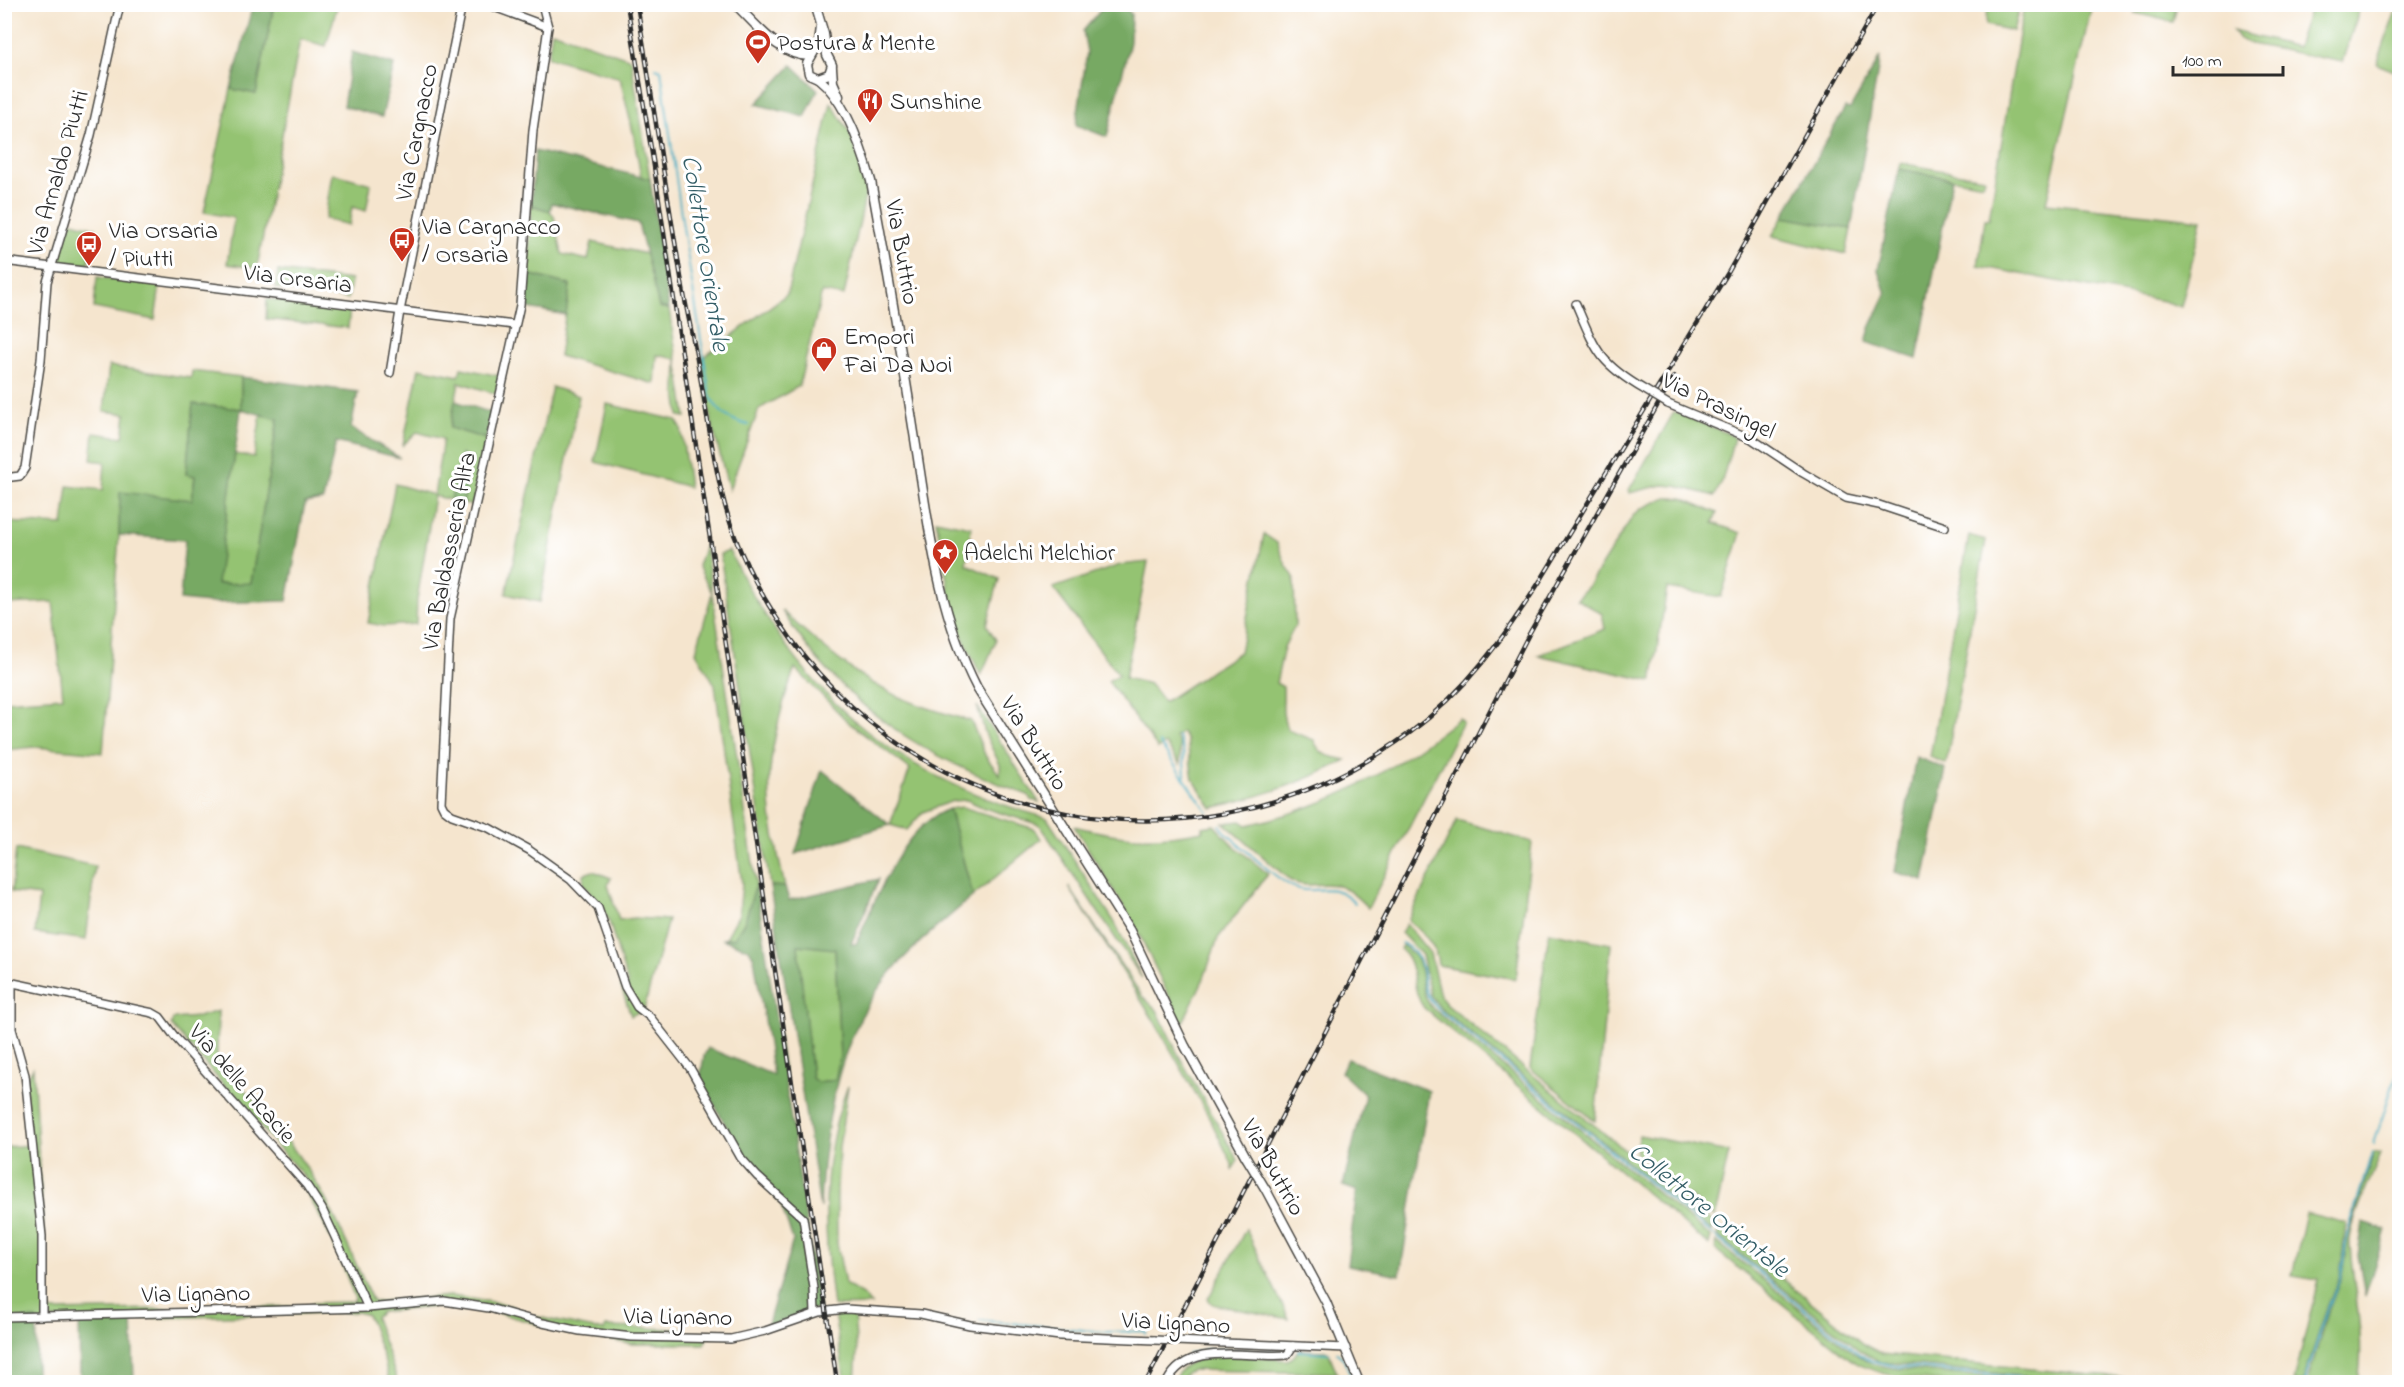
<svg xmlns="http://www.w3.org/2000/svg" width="2404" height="1387" font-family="'Indie Flower',sans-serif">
<rect width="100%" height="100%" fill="#fff"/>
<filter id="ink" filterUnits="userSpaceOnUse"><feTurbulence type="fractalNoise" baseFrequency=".0167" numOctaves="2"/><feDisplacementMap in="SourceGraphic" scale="12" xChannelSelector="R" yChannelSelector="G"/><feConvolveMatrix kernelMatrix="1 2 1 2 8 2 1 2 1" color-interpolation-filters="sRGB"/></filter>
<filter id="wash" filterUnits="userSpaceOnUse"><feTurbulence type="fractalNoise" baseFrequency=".008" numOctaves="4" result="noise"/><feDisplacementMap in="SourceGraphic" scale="24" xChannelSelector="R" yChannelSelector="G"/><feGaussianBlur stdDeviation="1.35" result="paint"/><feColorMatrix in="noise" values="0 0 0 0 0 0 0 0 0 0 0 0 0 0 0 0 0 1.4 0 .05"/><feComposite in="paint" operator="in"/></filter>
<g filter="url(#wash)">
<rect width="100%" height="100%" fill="#f5e5ce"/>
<g fill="#94c372" stroke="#60774e" stroke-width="1.5">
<path d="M328,4L337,7L326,46L300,39L257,268L227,264L234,218L204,212L231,89L256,93L274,5Z"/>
<path d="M1987,5H2020L2013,31L1986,25Z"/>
<path d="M2024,5H2092L2046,203L2202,220L2181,307L2163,301L1978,266L1985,219H1989Z"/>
<path d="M2137,5H2177L2173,22L2135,13Z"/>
<path d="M2311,5H2361L2342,62L2251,44L2239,39L2233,31L2297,47Z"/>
<path d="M2398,5H2400L2399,73L2377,64Z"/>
<path d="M552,31L631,59L650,179L641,177L633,132L620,78L548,57Z"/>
<path d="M831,103L849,131L868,183L844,296L822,292L799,386L759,409L729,490L711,420L701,359L787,294Z"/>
<path d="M1900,163L1984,178L1983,184L1899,169Z"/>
<path d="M332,173L371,184L366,211L352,207L349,225L325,219Z"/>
<path d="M531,205L550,211L554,216L562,254L588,260L592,242L646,254L659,307L669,309L686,417L679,416L676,390L677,359L657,355L655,384L559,356L570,285L528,274Z"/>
<path d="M1783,217L1851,229L1846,254L1772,236Z"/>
<path d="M69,221L96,228L88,265L56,261Z"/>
<path d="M278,271L351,280L348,299L276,288Z"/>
<path d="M97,277L160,285L155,320L94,308Z"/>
<path d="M267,299L350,308L348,328L266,319Z"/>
<path d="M109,366L191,378L192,371L241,377V409L193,404L186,474L195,476L192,500L120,493L119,535L103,753L35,747L5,750V701L63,697L53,602L5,604L4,522L63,525L68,486L103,490L105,462L91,460L94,433L123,437L126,414L104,411Z"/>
<path d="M419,368L459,376L461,368L500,376L496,394L459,382L450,428L486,439L472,506L463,503L472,458L461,454L451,500L434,496L417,600L416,624L384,626L368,623L395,484L434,495L443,439L417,432L403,445Z"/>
<path d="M552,387L579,396L540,602L506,594Z"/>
<path d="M607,404L676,420L681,428L689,487L595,462Z"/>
<path d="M1674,412L1727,433L1734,438L1722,481L1715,496L1676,486L1663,485L1629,493V490Z"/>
<path d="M261,414L278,418L251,584H216L235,454L254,457Z"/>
<path d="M1664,498H1682L1717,513L1713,523L1741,533L1721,597L1667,588L1652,681L1538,655L1605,629L1602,614L1576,598L1587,588L1633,516L1641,509Z"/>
<path d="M936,520L971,527L966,564L999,579L987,625L996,640L981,676L954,619Z"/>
<path d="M1264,534L1277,543L1286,565L1294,577L1295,626L1284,647L1276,683L1283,687C1284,706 1280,712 1288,730L1314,740C1320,757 1330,756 1346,760C1304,783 1259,797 1212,808L1193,779L1187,741L1182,732L1175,737L1180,746V764L1165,744L1158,749L1108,681L1119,675L1053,588L1120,565L1148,562L1125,678L1150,684L1164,702L1240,652Z"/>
<path d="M1969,535L1986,540L1946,764L1930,757Z"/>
<path d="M705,545L756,884L745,921L734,938H726L739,914L742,884L715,685L696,652L712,593L698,566Z"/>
<path d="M729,551C801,695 891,776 1047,818L1114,921L1142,978L1040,825L984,808L967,800L953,801L923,812L907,830L890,825L910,769L849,723L795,668C784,696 772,742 770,772C767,811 777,850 785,887L770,886L720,554Z"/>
<path d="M782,611C817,642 853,676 897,696C921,707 946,714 971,721L986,757L1000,775V765L986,736L977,706L1039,802L1031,800L1028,795C923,757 843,707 782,611Z"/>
<path d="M1459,718L1463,722L1368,908C1359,899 1349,888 1335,885C1320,882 1307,889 1291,881L1224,823L1241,821L1247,825C1332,806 1392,772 1459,718Z"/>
<path d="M962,807L1035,829L1041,839L973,896L949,809Z"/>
<path d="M1457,820L1532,842L1516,979L1438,965C1437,945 1422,932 1408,920Z"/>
<path d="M1214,825L1231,843L1268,874L1218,938L1204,978L1182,1024L1135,925L1074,826C1125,839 1150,841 1203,831V827Z"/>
<path d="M16,849L95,866L86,940L35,933L39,896L11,892Z"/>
<path d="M593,871L611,878L608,885L619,920L634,918L668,920L644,1009L631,1016L621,986L628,985L609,921L599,902L583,884L584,874Z"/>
<path d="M1069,887L1142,996L1157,1010L1178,1054L1238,1160L1232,1171V1164L1209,1117L1153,1019Z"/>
<path d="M1406,924L1430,953L1440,996L1446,1004L1714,1223L1712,1231L1440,1008L1430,995L1422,955L1401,933Z"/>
<path d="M1549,932L1611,944L1595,1121L1530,1068Z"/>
<path d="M797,945L835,948L840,1056L836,1080L817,1082L812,1078Z"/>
<path d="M1402,945C1407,949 1413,953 1416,958C1426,974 1418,991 1432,1008L1711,1237L1709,1245L1424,1008C1410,990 1418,963 1400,949Z"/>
<path d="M218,1011L217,1058C244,1090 273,1120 297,1154C330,1198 350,1252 373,1302L451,1296L499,1303L511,1306L528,1315L604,1331L606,1327L682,1329L683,1334L709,1335L704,1344H630L557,1330L489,1310L454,1305L381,1312L375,1318L398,1382H389L385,1363L370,1320L367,1315L357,1312L155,1318L49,1319L41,1325L37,1324V1320L5,1319V1147L30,1145L25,1081L33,1068L45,1254V1303L52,1311L308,1306L312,1303L353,1302L355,1299C341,1259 324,1219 301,1184L306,1179L171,1025L173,1019L198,1017Z"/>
<path d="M848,1086L839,1147L837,1191V1243L845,1284L864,1296L871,1305L833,1306C823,1232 820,1156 848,1086Z"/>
<path d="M1639,1135L1729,1152L1715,1217L1636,1153Z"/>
<path d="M2374,1152L2381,1154C2373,1174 2348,1226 2350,1245C2353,1290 2366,1337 2358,1382H2307L2328,1312L2342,1276L2348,1236Z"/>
<path d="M2306,1213L2346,1223L2340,1275L2326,1310L2303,1382H2294L2318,1280L2292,1276Z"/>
<path d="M1720,1228L1863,1344L1882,1354L2161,1382H2084L1880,1362L1859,1350L1718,1236Z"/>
<path d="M1246,1229L1289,1319L1216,1305L1211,1303L1208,1299Z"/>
<path d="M1717,1242L1854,1353L1872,1364L1892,1368L2036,1382C1986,1383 1890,1387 1850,1359L1715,1249Z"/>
<path d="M834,1314H854L857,1352L855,1382H845Z"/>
<path d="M1299,1350L1328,1351L1337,1373L1192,1370L1187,1372L1179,1382H1172C1176,1376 1181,1368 1188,1364C1215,1349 1257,1358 1287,1360L1292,1358Z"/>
</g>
<g fill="#77a964" stroke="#516a48" stroke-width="1.5" fill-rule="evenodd">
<path d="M253,4L274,5L256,94L231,89Z"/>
<path d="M1105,5H1123L1131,14L1130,42L1107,137L1076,125L1087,52L1083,31Z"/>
<path d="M352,52L394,65L382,117L343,106Z"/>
<path d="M1880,57L1851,229L1783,217L1845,108L1850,109Z"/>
<path d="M792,65L818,90L805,117L756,104Z"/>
<path d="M535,151L650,179L669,309L659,307L638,223L552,203L550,211L531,205Z"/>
<path d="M1899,169L1952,179L1917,359L1866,342L1870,328L1886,294L1878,270Z"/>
<path d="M528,274L570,285L566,315L523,307Z"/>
<path d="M241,377L358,392L351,428L400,458L336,442L323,500L305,503L287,601L209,603L180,600L185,540L119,535L120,492L192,500L195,476L186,474L193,404L241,409ZM241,409L278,419L251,583L217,584Z"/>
<path d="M455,401L492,413L486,439L450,428Z"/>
<path d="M461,454L472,458L463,503L451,500Z"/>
<path d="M1916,757L1946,769L1924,881L1895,872Z"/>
<path d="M822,770L890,825L795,854Z"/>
<path d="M949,809L973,896C943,922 911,947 886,978C836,1041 824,1130 820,1208L770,886L785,887L789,900L879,879L851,944H856C876,900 901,826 949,809ZM798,945L835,949L840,1056L835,1080L817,1082L812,1078Z"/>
<path d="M756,884L819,1308L767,1327L793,1240L781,1205L737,1146L700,1078L704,1056L708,1048L773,1075L754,958L749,949L722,939L734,938L745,921Z"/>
<path d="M1347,1059L1429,1091L1400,1275L1347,1265L1357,1191L1343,1186L1365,1095L1341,1072Z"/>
<path d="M2363,1223L2386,1230L2365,1296L2358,1255Z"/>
<path d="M132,1317L134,1382H80L79,1318Z"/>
<path d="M5,1319H37L36,1382H5Z"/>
</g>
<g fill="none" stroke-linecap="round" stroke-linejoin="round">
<g stroke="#41abc1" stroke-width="2">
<path d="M656,68L661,70L682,221L710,396C719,414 730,420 748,425"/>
<path d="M1178,736L1183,750L1185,776"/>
<path d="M1159,743L1208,812"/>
<path d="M1220,825L1227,834C1247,850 1266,871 1288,884C1313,900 1330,876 1355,903"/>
<path d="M1402,943C1407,946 1413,950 1416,955C1430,975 1415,987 1439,1010L1859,1354L1872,1361L1895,1366L2065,1382"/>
<path d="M2374,1144L2392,1087L2400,1070"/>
<path d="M979,1320L1106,1332L1146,1331V1334"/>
<path d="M1298,1351L1330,1353"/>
<path d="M1337,1353L1344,1359L1353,1382"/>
<path d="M1188,1354L1208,1349L1284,1351"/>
<path d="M2304,1382L2327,1311L2341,1276L2347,1235L2372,1152"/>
</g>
</g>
</g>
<g filter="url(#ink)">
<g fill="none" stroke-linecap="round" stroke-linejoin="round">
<g stroke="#494743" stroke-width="10">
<g id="minor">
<path d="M486,4L548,27"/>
<path d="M542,4L548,27L533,130L520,305L450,619L441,803L444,809L452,815L489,828L529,850L571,880L598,908L625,987L637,1007L650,1017L690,1068L741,1158L757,1176L803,1218L814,1288L815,1313"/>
<path d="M4,8L5,4"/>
<path d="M4,261L514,325"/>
<path d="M1576,304C1596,351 1599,363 1645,390"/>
<path d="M390,373L400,311L462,4"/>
<path d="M1668,404L1752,439L1803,473L1846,498L1879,505L1945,527"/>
<path d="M4,478L20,476L25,468L41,360L47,282L91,135L120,4"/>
<path d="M4,981L153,1013L160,1017L175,1037L307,1186L322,1209L368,1308"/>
<path d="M12,983V1029L25,1075L42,1236V1316"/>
<path d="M4,1317L368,1308L444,1301L489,1308L543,1323L580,1331L632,1337L731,1339L765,1331L820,1312L846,1309L921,1314L970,1325L1060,1336L1155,1340"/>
<path d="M1175,1341L1346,1348"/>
<path d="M1167,1382C1189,1339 1248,1359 1287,1355L1293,1346"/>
</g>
</g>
<g stroke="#494743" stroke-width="11">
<g id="tertiary">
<path d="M735,4C756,24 780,57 811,56"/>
<path d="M815,4L824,34L827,55L832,65L829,74L818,78L809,74L807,64L819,43L821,27"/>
<path d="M832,68L833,82L839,96"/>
<path d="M818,78C845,99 862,149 871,181C886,264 901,348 914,433C928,519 936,609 977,688L1130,931L1185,1046L1246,1157"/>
<path d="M1266,1190L1326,1302L1359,1382"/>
</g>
</g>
<use href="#minor" stroke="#fff" stroke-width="7"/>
<use href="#tertiary" stroke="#fff" stroke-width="8"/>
<g stroke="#2b2b2b" stroke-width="4.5">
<g id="rail">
<path d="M627,4L653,160L837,1382"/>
<path d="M637,4C652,97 666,191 682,283C687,314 695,345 700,376C712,440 718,506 747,565C869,820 1183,900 1411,732C1467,690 1505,636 1542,578L1729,271L1878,4"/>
<path d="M1146,1382L1529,634L1674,376"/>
</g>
</g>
<use href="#rail" stroke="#fff" stroke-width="2" stroke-dasharray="7" stroke-linecap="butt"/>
<g stroke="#494743" stroke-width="10" stroke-linecap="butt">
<g id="minor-bridge">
<path d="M1645,390L1668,404"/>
<path d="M1155,1340L1175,1341"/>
</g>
</g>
<g stroke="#494743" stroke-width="11" stroke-linecap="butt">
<path id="tertiary-bridge" d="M1246,1157L1266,1190"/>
</g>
<use href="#minor-bridge" stroke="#fff" stroke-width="7"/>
<use href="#tertiary-bridge" stroke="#fff" stroke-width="8"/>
</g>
</g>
<defs>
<g id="stadium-pin" transform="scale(1.35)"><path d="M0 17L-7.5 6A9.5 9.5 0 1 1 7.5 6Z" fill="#c8321e" stroke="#fff"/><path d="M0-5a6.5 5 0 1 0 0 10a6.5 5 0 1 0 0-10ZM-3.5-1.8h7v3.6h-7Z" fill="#fff"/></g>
<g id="restaurant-pin" transform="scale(1.35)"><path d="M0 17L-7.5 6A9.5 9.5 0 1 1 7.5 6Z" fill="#c8321e" stroke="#fff"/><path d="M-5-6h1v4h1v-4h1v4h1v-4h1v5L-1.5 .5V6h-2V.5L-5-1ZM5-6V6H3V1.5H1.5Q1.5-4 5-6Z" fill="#fff"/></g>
<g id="bus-pin" transform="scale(1.35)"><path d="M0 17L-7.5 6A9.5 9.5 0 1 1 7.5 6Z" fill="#c8321e" stroke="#fff"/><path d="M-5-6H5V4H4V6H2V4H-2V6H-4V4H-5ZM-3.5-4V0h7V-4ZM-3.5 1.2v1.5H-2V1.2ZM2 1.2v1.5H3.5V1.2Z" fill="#fff"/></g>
<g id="shop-pin" transform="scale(1.35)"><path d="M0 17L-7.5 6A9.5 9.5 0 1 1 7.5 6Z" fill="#c8321e" stroke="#fff"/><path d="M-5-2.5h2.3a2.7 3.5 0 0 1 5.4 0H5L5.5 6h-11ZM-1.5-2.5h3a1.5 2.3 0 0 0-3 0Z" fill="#fff"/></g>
<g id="sight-pin" transform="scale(1.35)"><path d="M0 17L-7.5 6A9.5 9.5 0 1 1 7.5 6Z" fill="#c8321e" stroke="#fff"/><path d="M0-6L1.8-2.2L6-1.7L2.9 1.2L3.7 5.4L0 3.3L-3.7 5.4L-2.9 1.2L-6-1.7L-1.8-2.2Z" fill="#fff"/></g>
</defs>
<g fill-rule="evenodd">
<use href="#stadium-pin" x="758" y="42"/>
<use href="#restaurant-pin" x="870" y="101"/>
<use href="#bus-pin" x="402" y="240"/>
<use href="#bus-pin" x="89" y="244"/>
<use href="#shop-pin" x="824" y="350"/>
<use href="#sight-pin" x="945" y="552"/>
</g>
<g text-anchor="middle" stroke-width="6" stroke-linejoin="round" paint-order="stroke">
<g font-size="24" fill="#2b2b2b" stroke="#fff" text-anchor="start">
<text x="777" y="50">Postura &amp; Mente</text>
<text x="890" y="109">Sunshine</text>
<text x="422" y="234">Via Cargnacco<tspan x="422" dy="28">/ Orsaria</tspan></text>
<text x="109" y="238">Via Orsaria<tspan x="109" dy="28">/ Piutti</tspan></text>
<text x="844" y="344">Empori<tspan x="844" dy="28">Fai Da Noi</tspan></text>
<text x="964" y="560">Adelchi Melchior</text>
</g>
<g font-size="24" fill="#2b2b2b" stroke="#fff">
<text transform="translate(416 132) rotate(-79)" y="8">Via Cargnacco</text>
<text transform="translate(57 172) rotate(-74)" y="8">Via Arnaldo Piutti</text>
<text transform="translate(903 252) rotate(80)" y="8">Via Buttrio</text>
<text transform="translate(298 278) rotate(7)" y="8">Via Orsaria</text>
<text transform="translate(1719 405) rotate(26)" y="8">Via Prasingel</text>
<text transform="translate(448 551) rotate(-79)" y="8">Via Baldasseria Alta</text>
<text transform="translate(1035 743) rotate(58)" y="8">Via Buttrio</text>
<text transform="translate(243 1083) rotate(49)" y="8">Via delle Acacie</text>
<text transform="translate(1274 1167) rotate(61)" y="8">Via Buttrio</text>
<text transform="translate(196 1293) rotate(-1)" y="8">Via Lignano</text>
<text transform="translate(678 1316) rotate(1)" y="8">Via Lignano</text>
<text transform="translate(1176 1322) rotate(3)" y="8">Via Lignano</text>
</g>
<g font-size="26" font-style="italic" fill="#345e67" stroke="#fff">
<text transform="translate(707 253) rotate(81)" y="9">Collettore Orientale</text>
<text transform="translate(1710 1209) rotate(39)" y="9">Collettore Orientale</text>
</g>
</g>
<rect width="2404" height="1387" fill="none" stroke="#fff" stroke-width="24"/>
<path d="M2173 66v9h110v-9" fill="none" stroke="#2b2b2b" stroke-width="3"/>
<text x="2182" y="66" font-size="18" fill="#2b2b2b" stroke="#ffffff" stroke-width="4.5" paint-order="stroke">100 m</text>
</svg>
